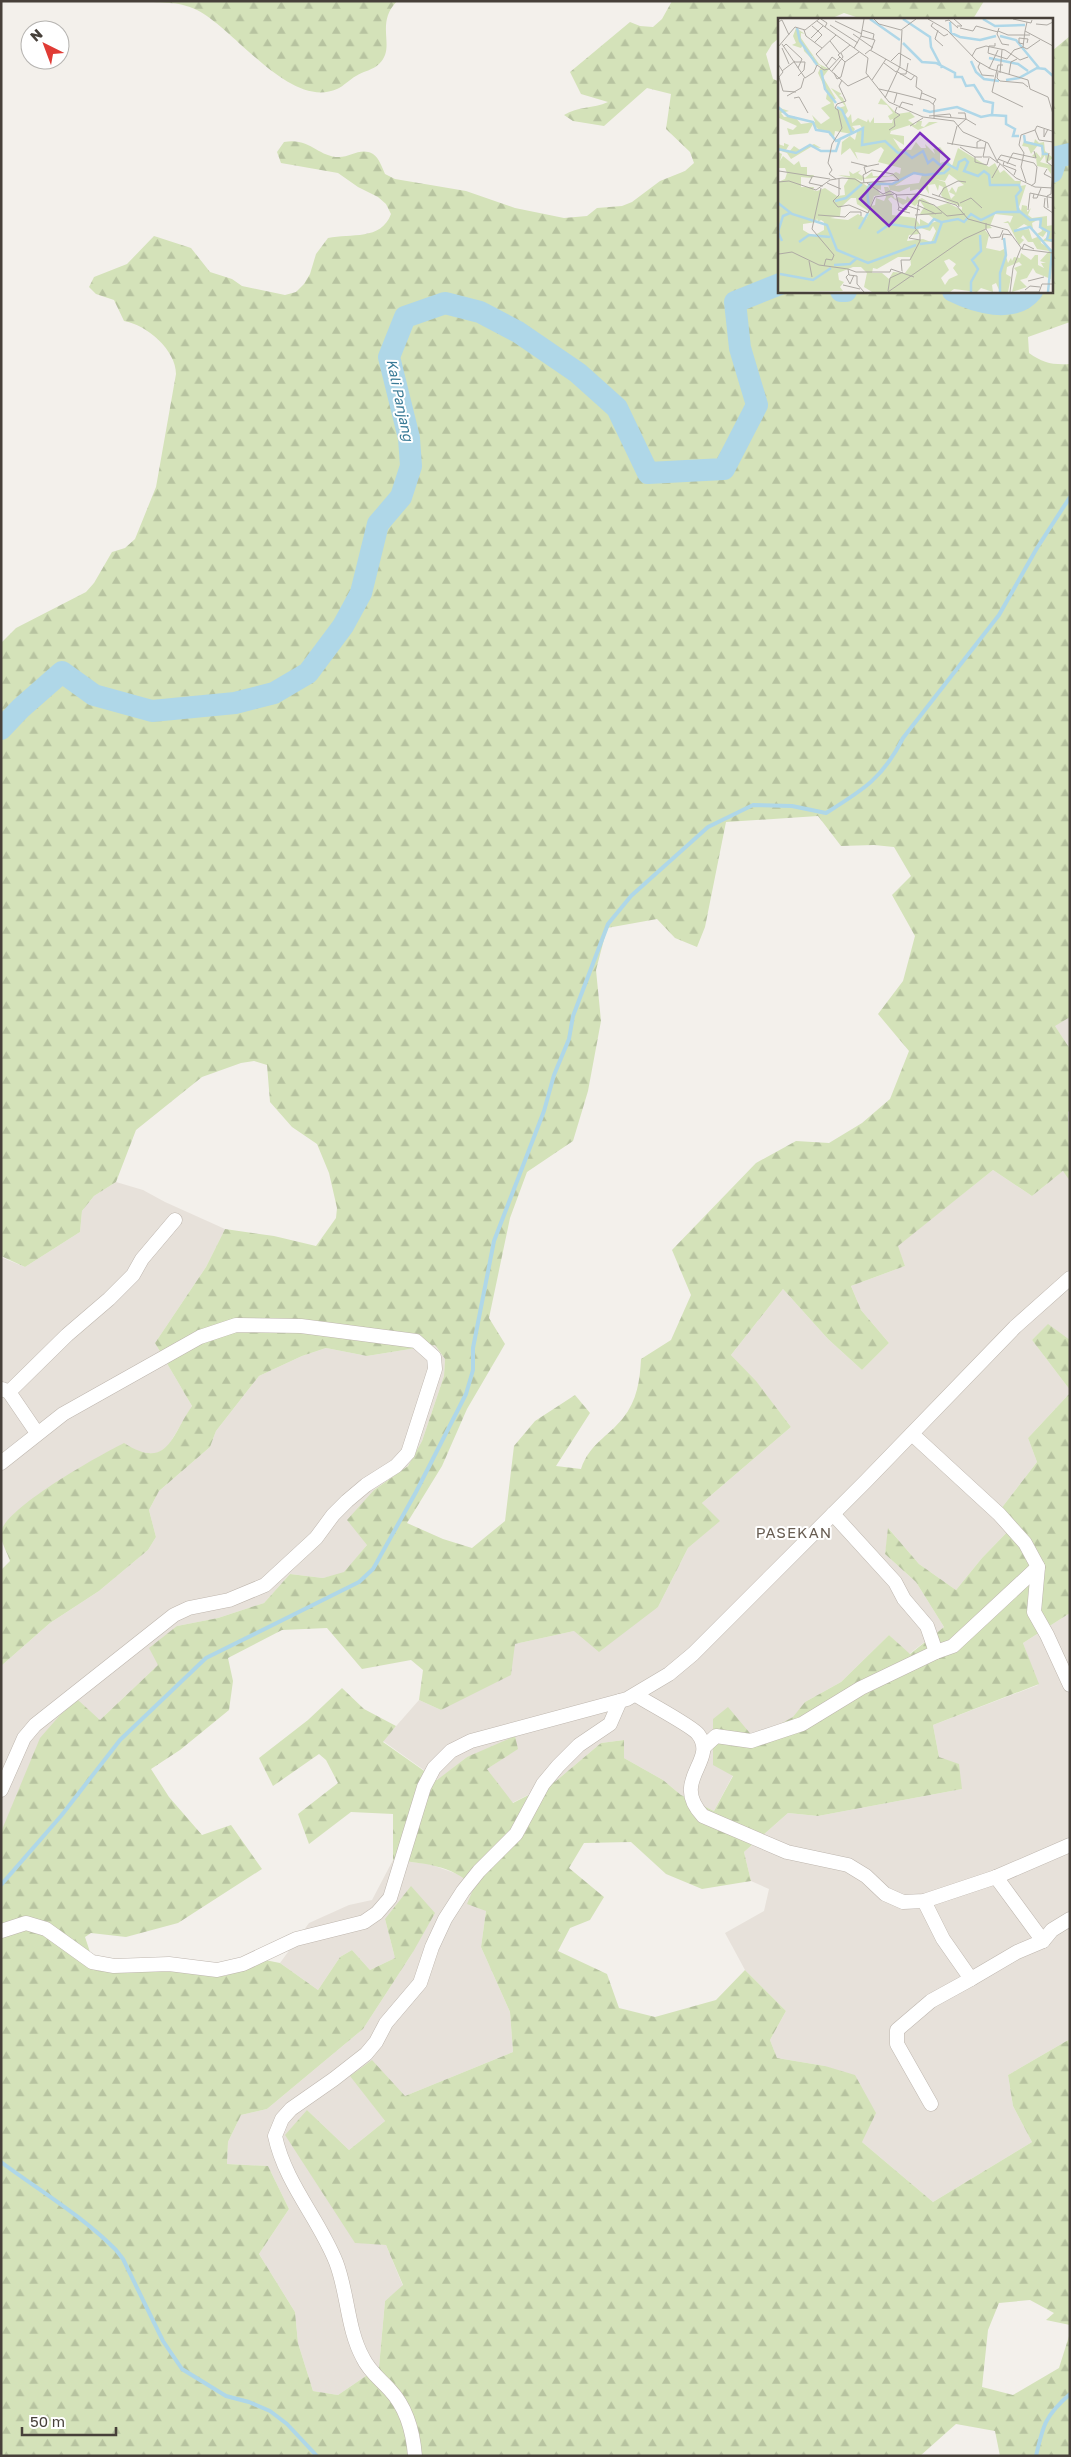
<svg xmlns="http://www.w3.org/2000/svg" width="1071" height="2457" font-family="'Golos Text',sans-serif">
<defs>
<pattern id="forest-firs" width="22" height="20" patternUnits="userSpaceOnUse" patternTransform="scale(1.25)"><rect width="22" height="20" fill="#d4e2b9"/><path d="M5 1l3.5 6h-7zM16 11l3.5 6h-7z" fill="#b7c3a0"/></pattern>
</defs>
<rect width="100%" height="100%" fill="#f3f0eb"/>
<g fill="#e7e1da">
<path d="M1070,1017V1049L1054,1025Z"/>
<path d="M993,1170L1032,1196L1064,1170L1070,1181V1340L1048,1325L1032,1340L1070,1390V1393L1028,1438L1037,1462L1000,1510L1013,1526L982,1558L956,1590L919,1564L889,1529L885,1554L916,1582L944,1627L909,1654L889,1635L841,1682L805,1702L795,1716L733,1775L714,1811L681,1795L663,1780L624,1758V1740L601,1743L556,1781L512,1803L487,1769L517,1749L467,1757L438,1780L383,1741L419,1700L441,1710L515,1644L574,1631L658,1607L688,1548L719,1521L702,1503L791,1427L756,1382L731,1355L783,1289L828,1339L862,1370L889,1343L861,1310L851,1286L905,1266L897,1246Z"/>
<path d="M116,1182L143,1190L165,1202L225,1229L206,1267L155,1343L192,1406L168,1446L156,1454L138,1452L124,1444L15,1513L1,1530V1259L3,1258L25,1267L80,1232L82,1211L94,1196Z"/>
<path d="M435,1345L445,1359L444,1376L422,1441L408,1466L374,1490L367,1545L344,1573L323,1578L290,1574L264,1603L218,1618L177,1626L158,1665L100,1720L77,1700L12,1810L1,1832V1666L50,1623L99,1591L148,1550L156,1537L149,1510L159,1491L210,1447L216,1431L259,1376L302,1356L326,1348L367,1356Z"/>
<path d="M1070,1613V2039L1008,2075L1013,2106L1032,2142L933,2202L862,2142L825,2066L777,2058L770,2040L786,2011L745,1970L725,1933L764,1911L769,1889L751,1881L744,1852L788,1813L818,1816L962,1789L939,1757L933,1725L1038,1685L1023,1643Z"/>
<path d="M393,1860L429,1864L463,1876L474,1887L486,1911L481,1947L510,2012L513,2052L405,2096L351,2076L385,2121L349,2150L307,2110L330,2202L355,2242L386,2245L403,2286L385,2301L379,2367L338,2395L313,2391L298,2343L295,2312L259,2254L289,2209L268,2166L227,2164L228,2142L241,2115L267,2109L363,2029L413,1952L385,1919L395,1958L370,1970L352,1950L340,1957L318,1990L280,1963L309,1923L349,1905L372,1900Z"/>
</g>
<g fill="url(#forest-firs)" fill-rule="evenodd">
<path d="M142,1H397C374,25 397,47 379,64C373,70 364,71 356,76C350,79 344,86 337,89C290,110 235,29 197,10C175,0 164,4 142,1Z"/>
<path d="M672,1H984L973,19H862L844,13L830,19H780V37L772,44L766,54L773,79L780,82V291H1052V51L1070,36V322L1028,337L1029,353C1043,363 1052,365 1070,364V1017L1055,1026L1070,1049V1110L1068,1112L1070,1181L1063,1171L1032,1196L993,1170L898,1246L905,1266L851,1286L861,1310L889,1343L862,1370L828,1339L783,1289L731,1355L756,1381L791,1427L702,1503L720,1521L688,1548L658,1607L599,1652L574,1631L515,1644L511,1675L441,1710L419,1700L423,1670L411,1660L362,1669L327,1628L282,1630L228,1658L233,1681L229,1710L180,1750L151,1769L169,1797L202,1835L231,1825L262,1869L178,1923L126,1937L91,1933L85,1937L91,1955L166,1970L225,1976L265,1960L280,1963L318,1990L340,1957L352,1950L370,1970L395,1958L385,1919L411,1886L435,1913L413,1952L363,2029L267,2109L241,2115L228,2142L227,2164L268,2166L289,2209L259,2254L295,2312L298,2343L313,2391L338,2395L379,2367L385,2301L403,2285L386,2245L355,2243L285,2135L307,2110L349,2150L385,2121L350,2076L372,2060L405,2096L513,2052L510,2012L481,1947L486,1911L467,1904L474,1887C453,1865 422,1863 393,1860V1814L351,1812L309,1844L298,1814L338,1783L326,1760L319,1754L273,1786L259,1758L308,1720L342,1688L364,1709L396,1726L383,1742L437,1780L467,1757L515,1736L518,1749L487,1769L513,1803L556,1781L601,1743L624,1740V1758L663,1780L681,1795L714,1811L733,1776L713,1765V1719L728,1707L754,1738L793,1717L805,1702L841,1682L889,1635L910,1654L944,1627L916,1582L885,1554L888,1528L919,1564L956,1590L982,1558L1013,1526L1000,1510L1037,1462L1028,1438L1070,1393V1613L1023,1643L1039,1684L933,1725L939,1757L959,1764L962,1789L818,1816L788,1813L744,1852L751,1881L702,1889L666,1874L631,1842L584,1843L569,1868L604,1897L590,1920L570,1928L558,1951L607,1974L619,2008L655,2017L716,2000L745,1970L786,2011L770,2040L777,2058L825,2066L855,2075L876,2113L862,2142L933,2202L1032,2142L1013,2106L1008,2075L1070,2039V2325L1046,2320L1054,2313L1030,2300L999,2303L988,2330L982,2387L1013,2395L1059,2368L1070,2333V2456H1000L995,2431L956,2424L920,2456H1V1832L40,1738L60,1715L78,1700L100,1720L158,1665L149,1648L177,1626L218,1618L264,1603L290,1574L323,1578L344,1572L367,1545L347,1520L374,1490L408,1466L422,1441L444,1376L445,1359L435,1345L367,1356L326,1348L302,1356L259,1376L216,1431L210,1447L159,1491L149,1510L156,1537L148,1550L99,1591L50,1623L1,1666V1570L10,1561C7,1552 0,1541 1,1532C6,1507 100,1455 124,1443C168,1471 171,1436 192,1406L155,1343L206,1267L225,1229L274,1236L316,1246L336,1218L337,1208L329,1173L317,1144L292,1127L270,1102L267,1065L254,1061L241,1063L202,1077L136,1130L116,1182L94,1196L82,1211L80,1232L25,1267L1,1256V643L16,628L86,592L94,583L112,552L125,548L135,539L156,487L176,374C176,350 147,325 124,321L114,300L96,294L89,287L94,277L127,264L154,236L191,248L210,272L232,279L242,286L285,295L296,292L304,284L310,274L316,254L328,238C351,233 381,241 391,214L386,204L378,197L358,187L338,173L281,163L277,152L284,142C310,137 318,157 339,157C351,157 361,147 373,154C379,158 382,167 385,174L395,179L466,191L515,208L564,218L587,216L597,208L622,206L632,202L660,181L685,171L694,163L690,152L666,129L671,94L647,88L604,126L573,121L564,115C578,106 593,109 608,102L581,94L570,72L630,22L640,26L653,27L662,19ZM818,816L841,846L874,845L894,847L911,876L892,895L915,936L903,981L878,1014L909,1051L890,1099L862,1123L829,1143L796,1141L756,1163L672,1250L691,1295L671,1340L641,1359C640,1380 637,1401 623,1418C607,1438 590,1443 581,1469L556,1466L590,1413L575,1395L535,1421L514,1446L505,1521L472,1548L443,1539L407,1523L442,1466L467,1409L505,1344L489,1318L510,1218L527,1172L573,1141L588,1091L601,1021L596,970L607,928L657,919L675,938L697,947L705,927L726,822Z"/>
<path d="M1048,1324L1070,1340V1390L1032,1340Z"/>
</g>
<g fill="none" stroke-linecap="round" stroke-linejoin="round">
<g stroke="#afd7e8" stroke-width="4">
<path d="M1,1885L61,1816L120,1740L206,1658L359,1582L373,1569L377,1562L416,1492L466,1394L473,1370V1348L494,1241L544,1111L554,1075L569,1039L573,1016L608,924L631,896L708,827L753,805L792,806L826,813C863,790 883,778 903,738L999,615L1037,548L1070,497"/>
<path d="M1,2162C40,2191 81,2215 116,2250L123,2259L163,2341L182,2369L226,2396L249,2402L270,2411L287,2424L317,2456"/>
<path d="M1036,2456C1043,2425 1045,2416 1070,2394"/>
</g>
<g stroke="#afd7e8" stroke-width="22">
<path d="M1052,172L1057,157L1070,154"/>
<path d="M841,291H846"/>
<path d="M953,291C975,302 1014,314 1032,291"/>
<path d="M1,729L21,708L62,672L94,695L152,711L235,703L274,693L308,673L343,626L361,593L378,524L401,497L411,466L409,438L389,357L405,317L445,303L480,312L518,332L578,373L617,408L648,473L724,469L757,405L740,348L735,302L780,284"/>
</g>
<g stroke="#beb6ae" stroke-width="15">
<g id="minor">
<path d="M2,1389L9,1392L37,1433"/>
<path d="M9,1392L67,1335L109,1299L133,1275L142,1259L175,1220"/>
<path d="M912,1434L999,1514L1025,1543L1038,1567L1034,1612L1047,1635L1070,1685"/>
<path d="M1,1463L63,1414L200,1337L236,1325L301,1326L416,1341L434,1357L435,1369L408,1453L396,1466L366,1485L347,1501L333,1515L316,1538L265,1585L229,1600L189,1608L174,1615L35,1725L24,1738L1,1790"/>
<path d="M833,1514L895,1582L904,1599L927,1626L936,1652"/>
<path d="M636,1695C648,1703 692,1726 698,1734C719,1761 669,1780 703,1816L787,1852L848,1865L866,1876L885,1894L903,1902L924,1901L996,1877L1070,1845"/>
<path d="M704,1747L716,1736L751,1741L802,1724L861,1688L936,1652L953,1646L1038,1567"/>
<path d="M996,1877L1043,1941"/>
<path d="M924,1901L943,1939L971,1979L1017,1952L1043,1941L1052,1930L1070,1919"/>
<path d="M1,1931L26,1923L46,1929L92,1962L114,1966L169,1964L217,1970L243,1964L296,1939L364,1922L377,1913L390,1898L424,1787L434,1768L451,1751L471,1741L627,1699L669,1674L693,1654L866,1481L1015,1327L1070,1278"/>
<path d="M931,2104L897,2044V2030L931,2001L971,1979"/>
<path d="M415,2456C413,2431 407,2408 390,2390C380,2379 369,2371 363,2358C347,2329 348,2293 336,2262C319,2219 285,2183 275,2136L282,2119L291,2109L334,2079L366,2054L376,2042L386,2023L420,1983L432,1947L445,1919L463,1891L479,1871L516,1834L543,1784L558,1766L579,1745L610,1724L620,1701"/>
</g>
</g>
<use href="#minor" stroke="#fff" stroke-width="14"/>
</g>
<g text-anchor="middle" stroke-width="4" stroke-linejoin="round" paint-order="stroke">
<g font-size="14" font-style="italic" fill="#3a7b97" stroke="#fff">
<text transform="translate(400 400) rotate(78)" y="5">Kali Panjang</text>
</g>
<g font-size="15" letter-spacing="1" fill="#685d52" stroke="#fff">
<text x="794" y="1538">PASEKAN</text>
</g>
</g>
<g transform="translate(778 18)">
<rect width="275" height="275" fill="#f3f0eb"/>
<path d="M18,10L27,16L23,15V20L41,46L51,51L45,59L58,81L55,82L57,91L67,88L53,70L64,76L61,77L65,80L70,93L67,97L70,100L73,96L74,105L80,100L89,104L90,101L92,105L96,99V105H114L115,101L112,102L110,98L115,95L109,87L100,86L103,80L119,96L132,94L137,99L130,102L137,107L140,103H144L143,108L146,109L151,104H160L140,112L132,107L113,113L112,116L126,118V127L115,120L122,131L133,132L138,124L143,130H148L147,126L157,136L155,131L162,129L169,138L162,135V145L173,142L170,143L174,148L180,130L211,149L217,145L222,155L226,152L237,163H243L242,168L248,167L241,189L243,193L244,187L249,188V194L253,190L250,197L254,200L269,198V208L275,207V224L264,223L269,219V213L265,219L259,216L264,213L261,201L254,205L255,211L246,206L236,213L251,211L254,221L262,218L263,225L274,232L273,261L258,255L255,250L249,260L242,262L249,269L234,274L239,254L236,250L244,247L241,244L229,249L228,256L233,259L230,274H222L218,265L214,267L215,274L203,270L199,274L176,271L172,274H94L86,269L89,255L83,249H75L60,255L61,262L66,264L62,269L65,273L0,274V164L7,161L9,155L7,150H0V134L4,136L2,143L5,138L16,147L21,143L23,149H29V157H36L34,160L23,159V169H36L35,172L39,173L47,170L59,178L67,177L66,168L71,160L60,157L72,158L71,153L75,156L83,152L80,155L87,160L94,154L95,158H111L118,154L122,156L123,150L100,144L106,132L103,129L91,136L77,134L80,142L72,130L63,137L64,124L72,118L77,122L79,114L85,111L82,107L74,108L77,111L74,116L57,113L56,119L51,117L53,114L41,112L35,106L30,115L11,117L9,110L15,112L19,108L1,100L2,90L11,93L3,95L6,99L16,98L23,106L37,104L34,97L43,106L52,100L43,90L53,85L48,81L49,75L40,55L43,48L35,44V38L33,40L26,33L25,27L23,30L14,27L18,25L15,18ZM136,155L144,157L141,165L117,168ZM171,156L186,167L180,169L178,175L174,169L171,174L177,177L173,181L167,164L157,161L167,163ZM115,158L121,163L113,166L101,163L89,168L77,160L84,163L85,161ZM103,166H110L112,172L121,174L132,169V173L140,171L143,174L146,168L151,176L150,167L157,166L160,173L161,167L165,169L163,177L167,182L184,189V192L170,185L158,189L144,180L139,182L142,178L138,176L132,181L129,178L128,182L120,179L117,181L110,169H106L108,179L106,183L98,180L97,187L93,188L96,178L107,176H102L100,171L103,172ZM113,179L125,187L130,184L137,188L142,183L146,189L142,196L151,197L159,203L151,206L142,201V207L137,200L114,197V186L110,181ZM73,180H78L79,186L92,194L88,201L80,196L70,202L52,200L62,198L63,189ZM217,196L235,198L232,205L230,203L225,205H230L241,227L246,222L243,220L245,217L250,224H255L259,231L271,233L262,243L268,245H263L266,250L260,247V237H257L253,242L243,235L242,240L236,239L234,243L233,240L230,245L226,231L222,233L208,230L211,217L206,211L214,210L212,208ZM39,200L40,204L43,202L46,204V212L35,218L25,212V206L38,204ZM155,208L158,213L153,224L145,221L129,223L131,217L141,216L140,209L152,213ZM120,239H132L133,247L127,255L115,254L111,261L104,255H94L95,250L99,251ZM171,241L178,246L175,250L180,257L171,261L167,267L163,260L171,252L166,243ZM257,121L261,125L266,124L267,133L275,140L268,145L267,137L262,144L273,147V156L269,150L259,148L258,140L254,138L258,134L263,140L265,129L260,127L253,136L250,129L244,128L246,123L256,125ZM6,125L11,127L8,132L11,134L16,128L22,132L36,126L43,130L33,129L13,141L9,135L0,132V126L6,128Z" fill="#d4e2b9" fill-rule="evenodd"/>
<path fill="none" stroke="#afd7e8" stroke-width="2.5" d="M92,1L122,22M125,1L152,19L153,29L164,50M205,1L217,8L247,7M172,4L173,15L182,19L202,22L218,18M19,10L22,23L39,47M222,18L238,22L261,50M125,25L144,44L158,45L177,55V59H184L188,68L196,67L206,83L215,85L214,97L228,98V106L237,111L235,118H241M211,40L240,46L250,53M193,43L198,54L206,61L221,63M43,52L47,71L58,85M228,62L241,60L259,50L267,51L275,58M0,89L10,98L35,104L38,112L51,114L58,123L62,121L58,133H43L32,127L18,135L0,131M59,89L64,92L74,115M145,92L152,94L179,89L203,99L213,97M246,117L247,124L264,128L265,136H270M62,121L85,110L84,127L107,123L120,135L127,134L134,140L145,133L150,145L155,141L163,148L167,145L179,151L181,144L187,141L190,144L186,153L200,158L206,153L211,157L212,167H241L243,172L238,178L240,192L252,202L263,201L262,209L271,214L269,221L275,223M57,183L68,180L84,166M0,185L14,196L49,207L59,232L90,245L138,227M91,191L89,172L92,166H114L136,155L147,157L166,155L172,150M81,211L90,195M236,213L252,209L274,234L270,274M99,215L112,206L138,210L150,208L156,201L163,204M4,223L0,214L5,198L12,195M21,224L31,217L52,219M142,226L157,224L164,204L180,201L186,204L193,196L203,202L219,194H242M56,247L72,246L79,240M2,256L35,262L53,250M193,274V264L200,251L194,242L203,233L202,217M222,274V255L228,237L226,220"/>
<path fill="none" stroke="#aeaaa4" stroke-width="1" d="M96,1L101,6L123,12L138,1M150,1L169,12L199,43L213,51L250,62L252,71L270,79L275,96M176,1L184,8H179M235,1L253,5L254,2M39,3L47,9L49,5L43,1M57,3L84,16M167,3L171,2L180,10M0,4L4,2L11,17M249,4L247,13L275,28M155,5L153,8L166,18L170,16M258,6L269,7L275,4M52,7L80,25M47,9L90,40L88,55L111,84L145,99L176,103L185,114L210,125L219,143L238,160L257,169L275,170M182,10L195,13L198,8L220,14M221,10L219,16L224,26L231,27M26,12L28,18L44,30M84,12L96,16L95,21M160,12L157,21L165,28M220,13L230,17H252M75,16L95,30M83,18L97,22L93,32M33,20L40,13L34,8M52,23L62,36M36,25L44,17L40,13L45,8M217,25V28H211L210,35L229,41L236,32L245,29L247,13M4,26L27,60L36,54L39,47L46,52L51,51L70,68L91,58M246,26L241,25V20L250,21L249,25M0,29L17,9L27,12L41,1M5,29L8,26L24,41L20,50M245,29L249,31L262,22M4,30L11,46M76,30L83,18L86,1M87,36L92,32L139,59L138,69L144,73L142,82M194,38L198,31L208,28L227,32L242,42L250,39M113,43L121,35L133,42M17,44H27L26,52L20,58M67,44L60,37L72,27M67,44L81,34M106,45L118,54M202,45L200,49L204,57L216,58M0,46L5,54L1,59L5,73L18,74M225,47H220L214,74L245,89M48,48L54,39L58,42M51,51L38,36L58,17M51,51L62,39M211,51L220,32M4,53L17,43M54,53L65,39L63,35M118,53L133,62L137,57M220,54L219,60L222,63L245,65L250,69M56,55L59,61L63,59L67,44M222,55L224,32M122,56H128L130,45M231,56L233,44L239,41M94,62L108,41M101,71L119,75M144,75L158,81L155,86M9,78L23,70L26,60M16,80L21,79L30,95M107,80L122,48L124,12M116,85L119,75L151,83L156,87V100M121,90L124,84L135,87M151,98L172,96L173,99M156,98L188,101L187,95H180M132,108L145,100M180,108L188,101L198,107M266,111V119L270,111M111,112L117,108L116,101L122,97L117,94L119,89M274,113L259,108L257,112L261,122L275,124M203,122L199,124V130H207M208,124L205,139H212L220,145M169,125L199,130M174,127L179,108M182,129L197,139M271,135L269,144L274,148V159M204,139H197V144L209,147L211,140M220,141L238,148M219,143L223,137L256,145L259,149L257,165L253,168M73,144L89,148M226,144L225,147L238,152L236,157M229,146L235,135L258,140L256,133M269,151L266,156L274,160L273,176L269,178L270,190M1,153L52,161M88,156L86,149L101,146M34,159L31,165L45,168M214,160L222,146M58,161L51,156L54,152L50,145L54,126L64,110L60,92L57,90L59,86L68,83L61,68L64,62M61,161V177L55,183L60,189L71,187L90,195L97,179L116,176M0,164L11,163L38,172L52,162L64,160L77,161L83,165L121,162L115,156L94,152L85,157L86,165M248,164L243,149L246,135L241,127L243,117L257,112M49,165L63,171M89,165L105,176L112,173L119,177L141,176L178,187L190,201L230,212L244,231L275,235M43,170L34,211L56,237L54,242L48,241L46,248M118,176L121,189L128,192L130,188L142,192M154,176L180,185L181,189M256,176L255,180H259L263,170M161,178L166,170L180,163L188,164M267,180L266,189L275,195M182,185L193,180L204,190M139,187L158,196M121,189L120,192L132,195M250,192L252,175L275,180M40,197L67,199L72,194H83V198M137,197L164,195M208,211L213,220L222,219L225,212M138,212L131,220L142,222M224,222L225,216L234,217M244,231L246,226L256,231M0,233L1,236L14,234L41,247L70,251L71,257L79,258V266L86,274M31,243L34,259M70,251L78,254H112L113,251L136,259M124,253L123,242H132L142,223V216L137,210L141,182L156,187L169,198L187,196M71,256L68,259L72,266L76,257M250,263L266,259M65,267L82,271M247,272L252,268L262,269M110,273L112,260L125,254M110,274L186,221L208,211V205M232,274L235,250L243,230M242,274H261L264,266H275"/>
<path fill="#7b2cbf" fill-opacity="0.15" stroke="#7b2cbf" stroke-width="2.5" d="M142,115L171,141L111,208L82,181Z"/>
<rect width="275" height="275" fill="none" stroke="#47403a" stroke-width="2.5"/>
</g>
<rect width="1071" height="2457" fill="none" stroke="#47403a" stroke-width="5"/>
<g transform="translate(45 45) rotate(318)"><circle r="24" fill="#ffffff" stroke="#b5b3b0"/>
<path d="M0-4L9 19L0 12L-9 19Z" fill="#e03b35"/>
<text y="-8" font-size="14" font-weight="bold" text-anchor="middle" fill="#47403a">N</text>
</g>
<path d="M22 2427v8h94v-8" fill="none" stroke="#47403a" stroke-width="2.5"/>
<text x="30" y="2427" font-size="15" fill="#47403a" stroke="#ffffff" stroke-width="4" paint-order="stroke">50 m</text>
</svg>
